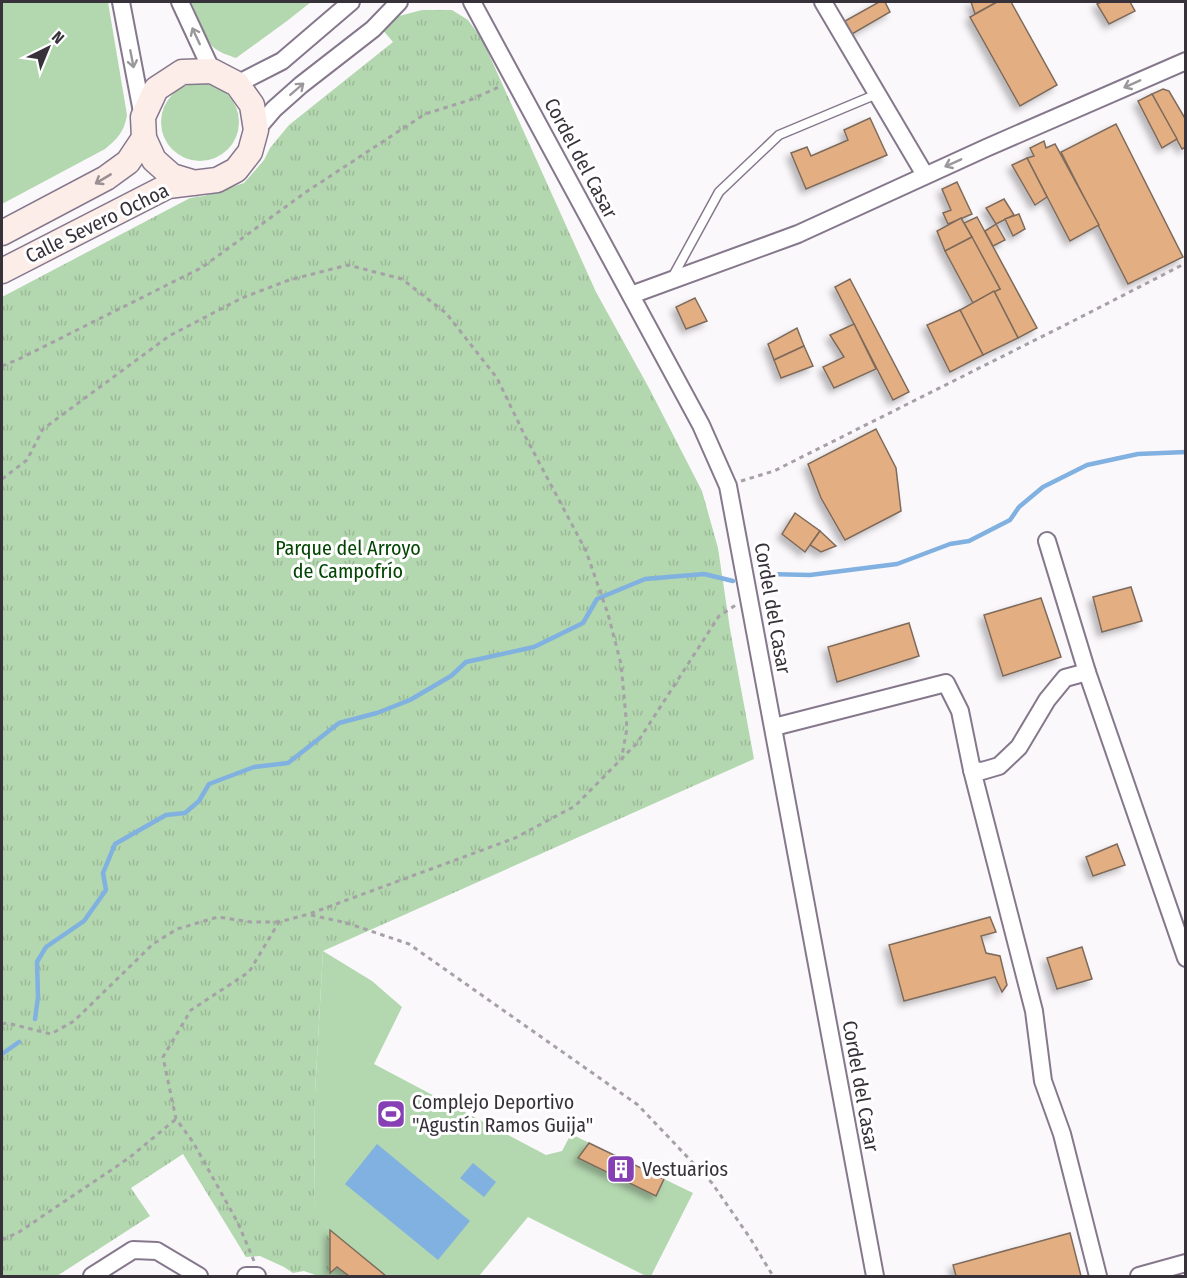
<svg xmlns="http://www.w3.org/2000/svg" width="1187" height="1278" font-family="'Fira Sans Condensed',sans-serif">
<defs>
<pattern id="park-tufts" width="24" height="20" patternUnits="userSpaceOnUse" patternTransform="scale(1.5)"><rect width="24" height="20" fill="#b3d7af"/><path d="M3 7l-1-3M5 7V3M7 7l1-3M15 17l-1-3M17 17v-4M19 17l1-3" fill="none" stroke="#9bb997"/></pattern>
<filter id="shadow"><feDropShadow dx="-4.5" dy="4.5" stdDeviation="3" flood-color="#0004"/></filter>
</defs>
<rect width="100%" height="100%" fill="#fbf8fc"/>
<g fill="#b3d7af">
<path d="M2,2H108L127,115C124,132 118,138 105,149L2,204Z"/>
<path d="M191,2H311L287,21L236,58C228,55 220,53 213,47C205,38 197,13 191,2Z"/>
<circle cx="200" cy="122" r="39"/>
<path d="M323,951L372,981L402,1007L374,1064L546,1155L562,1151L571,1134L693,1193L651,1276H646L528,1217L479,1276H330V1230L314,1215L315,1093Z"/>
</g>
<path fill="url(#park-tufts)" d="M422,10H452L468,20L482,39L596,292L649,388L702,491L718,548L730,629L754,759L323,951L315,1093L314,1214L330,1230V1276H318L304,1271L293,1273L284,1267L260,1256L246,1257L183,1154L131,1188L150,1216L57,1276H2V297L190,198L204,196L244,183L264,160L270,148L289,125L393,42L382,29L399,16Z"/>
<g fill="#81b1e0">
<path d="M377,1144L470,1221L438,1260L345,1184Z"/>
<path d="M473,1163L496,1182L484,1197L460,1178Z"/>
</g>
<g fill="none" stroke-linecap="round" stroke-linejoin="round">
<g stroke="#81b1e0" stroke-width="4.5">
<path d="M767,574L810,575L897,564L950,544L969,541L1010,520L1019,507L1043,487L1087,465L1138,454L1186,452"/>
<path d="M35,1019L38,997L37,962L46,947L84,921L106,890L103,873L115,844L166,815L185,813L199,801L209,784L254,767L288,763L339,723L377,713L410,700L451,676L466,662L534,647L583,623L597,599L645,579L704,574L733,581"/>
<path d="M2,1054L19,1042"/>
</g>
</g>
<g fill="#e3ae82" stroke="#7e6b5b" stroke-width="1.5" filter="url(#shadow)">
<path d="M879,2H885L890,12L852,34L845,21Z"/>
<path d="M971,2H997L975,14Z"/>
<path d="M997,2H1011L1057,85L1020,106L970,17Z"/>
<path d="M1101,2H1130L1135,11L1109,24L1097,4Z"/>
<path d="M1163,89L1169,91L1186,120V147L1182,149L1152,94Z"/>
<path d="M1152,94L1177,139L1162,148L1138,101Z"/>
<path d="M870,118L887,155L806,189L791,153L807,147L811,156L848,140L844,130Z"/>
<path d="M1116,124L1183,257L1128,284L1061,152Z"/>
<path d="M1044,141L1046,148L1055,144L1099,225L1070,241L1027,158L1034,156L1030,148Z"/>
<path d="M1027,158L1047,197L1035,205L1012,165Z"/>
<path d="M957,182L972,214L948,224L943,213L951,210L942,189Z"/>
<path d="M1004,199L1014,215L996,224L986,208Z"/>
<path d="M1019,214L1025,229L1013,236L1005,219Z"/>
<path d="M977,217L1037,328L1018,338L994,291L1000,289L964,223Z"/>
<path d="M961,218L972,237L945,251L937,231Z"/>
<path d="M996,224L1005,240L993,246L985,231Z"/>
<path d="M972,237L1000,289L973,303L945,251Z"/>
<path d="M850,279L909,392L893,400L835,287Z"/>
<path d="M994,291L1018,338L983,355L960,310Z"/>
<path d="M695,298L707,321L686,329L676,307Z"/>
<path d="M960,310L983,355L950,372L927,325Z"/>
<path d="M854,324L876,369L834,388L823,367L844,357L830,335Z"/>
<path d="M797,328L804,346L774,360L768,344Z"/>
<path d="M804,346L813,366L781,378L774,360Z"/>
<path d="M876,429L896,468L901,511L845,540L821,498L808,464Z"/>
<path d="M795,513L820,531L805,552L782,534Z"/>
<path d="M820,531L836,546L821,552L810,545Z"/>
<path d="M1131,587L1142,621L1102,632L1093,597Z"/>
<path d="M1041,598L1061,657L1003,676L984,615Z"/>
<path d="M909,623L919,656L837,682L828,647Z"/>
<path d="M1117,844L1125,865L1093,876L1086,857Z"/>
<path d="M990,917L996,932L981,936L986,953L1000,956L1007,985L1002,992L995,977L904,1001L889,945Z"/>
<path d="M1082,947L1092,979L1057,989L1047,958Z"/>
<path d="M589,1143L664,1179L656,1196L578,1158Z"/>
<path d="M330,1230L386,1276H349L337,1267L330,1273Z"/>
<path d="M1070,1233L1081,1276H956L953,1265Z"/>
</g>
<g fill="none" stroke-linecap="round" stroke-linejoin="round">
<g stroke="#86788c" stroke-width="11">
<path id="lane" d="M672,278L719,192L779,135L877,94"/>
</g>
<g stroke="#86788c" stroke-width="20">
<g id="street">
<path d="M121,2L143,117"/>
<path d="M180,2L212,71"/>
<path d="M472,2L701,425L728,486L875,1276"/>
<path d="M823,2L925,175"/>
<path d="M237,84L282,61L351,2"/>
<path d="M256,130L274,109L301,85L373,29L399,2"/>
<path d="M631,295L798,234L986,148L1186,61"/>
<path d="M1047,541L1087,672L1186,958"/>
<path d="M774,727L946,683L960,711L972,770L1034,1011L1043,1081L1062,1134L1098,1276"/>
<path d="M972,770L982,771L999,766L1019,747L1047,700L1065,678L1087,672"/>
<path d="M92,1276L133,1250L157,1251L199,1276"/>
<path d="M246,1276H257"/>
<path d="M1139,1276L1186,1263"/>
</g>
</g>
<g stroke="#86788c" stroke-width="27">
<g id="secondary">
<path d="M2,233L106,178L128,162L144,138"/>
<path d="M2,271L168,186L217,180L236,170L250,152L256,130L252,105L237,84L212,71L182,72L156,89L143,117L144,138L154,160L172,176L195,183"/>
</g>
</g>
<g stroke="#a5a1a7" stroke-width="3" stroke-dasharray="4.5 4.5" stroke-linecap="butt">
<path d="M2,366L19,359L201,268L306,192L425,114L470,100L499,87"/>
<path d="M2,479L27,460L43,429L169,336L242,298L289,280L348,265L402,279L446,313L497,378L524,434L586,551L608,614L621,664L627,728L622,756"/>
<path d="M741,481L774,471L1079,318L1186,263"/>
<path d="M311,915L347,923L409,944L638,1105L712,1183L750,1238L773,1276"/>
<path d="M2,1024L7,1023L51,1034L74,1021L153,944L177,929L218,917L251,922H279"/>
<path d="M2,1240L19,1232L129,1158L176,1119"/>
<path d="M254,1261L238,1223L193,1142L176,1119L163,1057L191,1010L249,972L279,922L309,914L515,838L575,806L637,743L719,616L736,605"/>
</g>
<use href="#lane" stroke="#fff" stroke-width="8"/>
<use href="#street" stroke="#fff" stroke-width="16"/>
<use href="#secondary" stroke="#fcede8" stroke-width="24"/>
</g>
<defs><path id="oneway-shaft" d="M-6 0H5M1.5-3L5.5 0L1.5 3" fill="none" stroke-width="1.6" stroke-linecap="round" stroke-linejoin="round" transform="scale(1.5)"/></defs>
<g stroke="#9b989c">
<use href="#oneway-shaft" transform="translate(196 36) rotate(-115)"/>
<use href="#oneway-shaft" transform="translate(132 59) rotate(79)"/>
<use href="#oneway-shaft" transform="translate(1132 84) rotate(156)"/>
<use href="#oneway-shaft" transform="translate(297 89) rotate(-41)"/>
<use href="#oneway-shaft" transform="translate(953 163) rotate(156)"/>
</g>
<use stroke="#9a8f91" href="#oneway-shaft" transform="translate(103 179) rotate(149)"/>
<defs>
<g id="stadium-square" transform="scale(1.5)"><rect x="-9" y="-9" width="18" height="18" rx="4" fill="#8640b4" stroke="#fff"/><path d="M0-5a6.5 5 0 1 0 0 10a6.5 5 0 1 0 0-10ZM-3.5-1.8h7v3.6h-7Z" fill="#fff"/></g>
<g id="building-square" transform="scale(1.5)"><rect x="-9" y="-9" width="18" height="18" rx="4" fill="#8640b4" stroke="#fff"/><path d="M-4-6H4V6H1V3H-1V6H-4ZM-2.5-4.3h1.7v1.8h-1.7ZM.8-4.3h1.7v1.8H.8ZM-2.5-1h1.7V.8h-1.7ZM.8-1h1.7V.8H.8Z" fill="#fff"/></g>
</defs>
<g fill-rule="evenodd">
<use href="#stadium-square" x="391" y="1114"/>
<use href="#building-square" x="621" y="1169"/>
</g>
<g text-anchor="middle" stroke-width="6" stroke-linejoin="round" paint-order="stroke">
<g font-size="20" fill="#37313a" stroke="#fff">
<text transform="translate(581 158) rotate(62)" y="7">Cordel del Casar</text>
<text transform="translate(97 223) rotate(-26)" y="7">Calle Severo Ochoa</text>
<text transform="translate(773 608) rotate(80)" y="7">Cordel del Casar</text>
<text transform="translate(861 1086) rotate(80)" y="7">Cordel del Casar</text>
</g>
<g font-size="20" fill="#004500" stroke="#fff">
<text x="348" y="555">Parque del Arroyo<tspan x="348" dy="23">de Campofrío</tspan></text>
</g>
<g font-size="20" fill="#37313a" stroke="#fff" text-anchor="start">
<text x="412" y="1109">Complejo Deportivo<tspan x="412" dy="23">"Agustín Ramos Guija"</tspan></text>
<text x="642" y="1176">Vestuarios</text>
</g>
</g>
<rect width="1187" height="1278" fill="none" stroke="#37313a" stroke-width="6"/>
<g transform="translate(48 48) rotate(43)" stroke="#ffffff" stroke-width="4.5" paint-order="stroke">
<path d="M0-4.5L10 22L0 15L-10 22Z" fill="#37313a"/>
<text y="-9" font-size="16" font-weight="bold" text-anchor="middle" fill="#37313a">N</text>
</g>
</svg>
